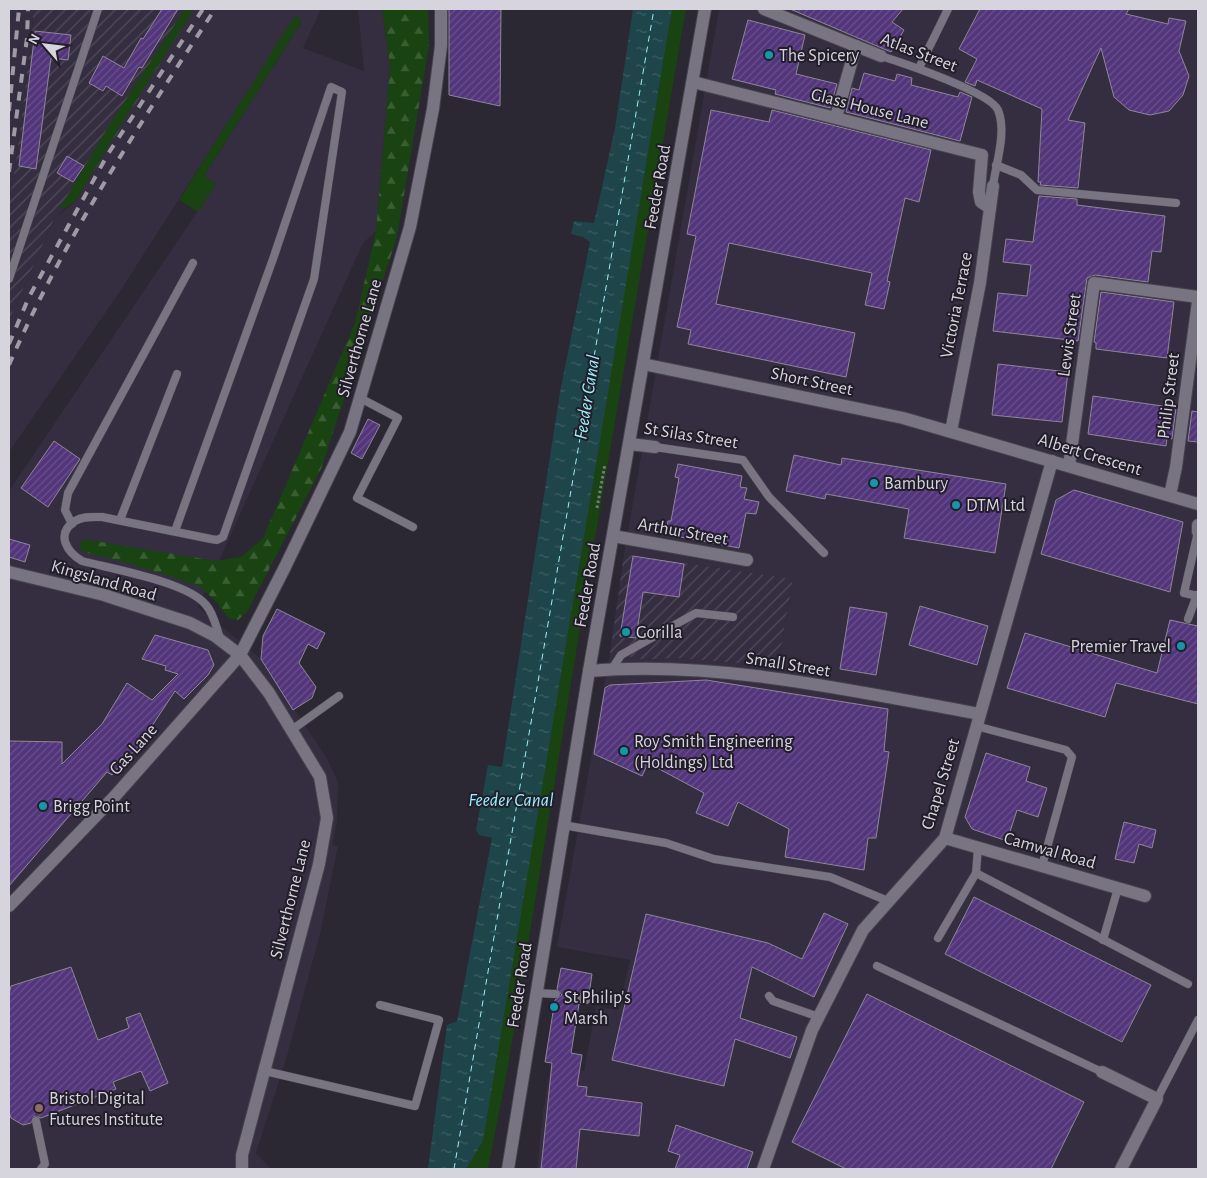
<svg xmlns="http://www.w3.org/2000/svg" width="1207" height="1178" font-family="'Alegreya Sans',sans-serif">
<defs>
<pattern id="industrial-furrows" width="10" height="10" patternUnits="userSpaceOnUse" patternTransform="scale(1.25)"><rect width="10" height="10" fill="#342e40"/><path d="M-1 1l2-2M0 10L10 0M9 11l2-2" fill="none" stroke="#514b5b"/></pattern>
<pattern id="forest-firs" width="22" height="20" patternUnits="userSpaceOnUse" patternTransform="scale(1.25)"><rect width="22" height="20" fill="#194310"/><path d="M5 1l3.5 6h-7zM16 11l3.5 6h-7z" fill="#3a5d32"/></pattern>
<pattern id="water-ripples" width="26" height="14" patternUnits="userSpaceOnUse" patternTransform="scale(1.25)"><rect width="26" height="14" fill="#1e454a"/><path d="M2 4q2-2 4 0t4 0M15 11q2-2 4 0t4 0" fill="none" stroke="#3e5f64"/></pattern>
<pattern id="building-hatch" width="6" height="6" patternUnits="userSpaceOnUse" patternTransform="scale(1.25)"><rect width="6" height="6" fill="#52357a"/><path d="M-1 1l2-2M0 6l6-6M5 7l2-2" fill="none" stroke="#6a518c"/></pattern>
</defs>
<rect width="100%" height="100%" fill="#2b2733"/>
<g fill="#342e40">
<path d="M9,9H33L32,34L15,169L9,200Z"/>
<path d="M194,9H321L303,48L364,71L358,9H382L390,66L376,231L363,243L198,607L261,659L328,760L338,782L337,822L332,845L338,846L320,934L287,1056L256,1153L271,1169H9V491L216,184L204,176L302,21L296,16L119,293L9,452V321L54,219L75,202L128,113Z"/>
<path d="M719,9H1198V1169H537L543,1111L551,1065L584,1071L596,1006L618,1010L627,991L623,990L630,960L557,947L610,653L645,660L674,658L726,662L777,669L793,579L624,554Z"/>
</g>
<g fill="url(#industrial-furrows)">
<path d="M33,9H194L81,192L54,219L9,321V200L15,169L32,34Z"/>
<path d="M624,554L793,579L777,669L726,662L674,658L645,660L610,653Z"/>
</g>
<g fill="#194310">
<path d="M185,9H194L128,113L75,202L64,209L60,208L110,124Z"/>
<path d="M672,9H686L593,550L507,1072L488,1169H466L472,1155L479,1149Z"/>
<path d="M295,15L302,21L204,176L216,184L198,212L179,200Z"/>
</g>
<path fill="url(#forest-firs)" d="M382,9H428L429,45L397,237L321,469L247,612L238,620L228,618L216,601L197,585L128,563L84,552L79,547L83,539L216,561L241,557L263,538L355,323L376,231L390,66Z"/>
<path fill="url(#water-ripples)" d="M633,9H672L483,1141L466,1169H428L447,1025L457,1021L492,838L479,835L476,830L488,765L502,767L560,392L590,242L583,237L571,234L574,221L594,223L615,128Z"/>
<g fill="none" stroke-linecap="round" stroke-linejoin="round">
<path stroke="#99f1fd" stroke-width="1" stroke-dasharray="6 5" stroke-linecap="butt" d="M454,1169L654,9"/>
</g>
<g fill="url(#building-hatch)" stroke="#8c8896">
<path d="M162,9H178L142,68L139,67L122,96L106,86L103,91L89,83L103,56L124,68L141,38L143,39Z"/>
<path d="M449,9H501L500,106L449,95Z"/>
<path d="M790,9H903L892,22L904,30L891,52Z"/>
<path d="M980,9H1129L1126,14L1168,24L1169,18L1186,21L1179,51L1189,76L1183,95L1169,111L1150,115L1129,110L1114,97L1101,48L1068,120L1085,123L1078,188L1040,185L1041,182H1038L1042,109L977,80L975,86L965,82L977,59L959,49Z"/>
<path d="M748,20L805,35L796,74L837,84L830,108L775,94L776,90L732,79Z"/>
<path d="M35,31L71,35L68,60L51,58L36,169L19,166Z"/>
<path d="M864,73L895,81L897,74L912,78L911,85L958,97L960,92L972,97L960,141L846,112L852,88L859,90Z"/>
<path d="M711,110L769,122L772,110L931,150L919,202L905,198L887,281L890,282L884,309L865,305L872,273L729,243L716,304L855,333L846,377L688,344L691,330L677,327L696,236L687,234Z"/>
<path d="M67,156L84,166L73,182L57,173Z"/>
<path d="M1039,196L1077,199V205L1165,216L1161,252L1152,251L1148,282L1095,275L1087,278L1078,341L993,331L998,293L1027,296L1031,265L1003,262L1006,239L1033,242Z"/>
<path d="M1101,292L1174,302L1167,358L1096,349V343L1094,342Z"/>
<path d="M998,364L1068,372L1062,422L992,415Z"/>
<path d="M1093,396L1176,408L1172,439L1167,438L1166,446L1088,434Z"/>
<path d="M1192,411L1198,412V442L1188,441Z"/>
<path d="M368,419L380,425L362,459L351,453Z"/>
<path d="M54,441L80,459L48,507L21,488Z"/>
<path d="M794,455L841,465L842,458L1006,484L995,553L904,538L909,509L826,494L825,499L786,491Z"/>
<path d="M678,464L742,476L740,487L747,488L744,499L759,502L756,514L746,513L739,548L665,534L668,521H671L679,478L675,477Z"/>
<path d="M1074,490L1183,522L1170,592L1041,554L1056,500Z"/>
<path d="M9,539L30,545L25,562L9,557Z"/>
<path d="M633,556L684,564L679,597L643,592L636,638L620,636Z"/>
<path d="M920,606L988,626L977,665L909,645Z"/>
<path d="M850,607L887,613L876,675L840,669Z"/>
<path d="M277,609L325,633L317,649L308,644L299,663L316,687L312,698L293,710L261,659L263,636Z"/>
<path d="M1170,620L1198,626V704L1116,683L1105,717L1007,688L1025,633L1157,673Z"/>
<path d="M155,635L208,650L214,665L208,675L184,699L175,691L138,747L112,775L107,772L9,886V741L62,742V764L102,724L127,683L152,700L178,674L165,670L166,666L142,659Z"/>
<path d="M706,680L888,709L884,751L889,752L876,838H868L864,870L785,857L789,829L738,802L728,826L696,813L704,793L648,763L642,776L594,754L605,688L610,685Z"/>
<path d="M986,753L1030,767L1026,781L1047,788L1038,817L1017,810L1007,841L972,829L965,817Z"/>
<path d="M1124,822L1156,830L1152,848L1139,844L1134,863L1115,859Z"/>
<path d="M974,897L1151,985L1122,1042L945,954Z"/>
<path d="M824,913L848,924L814,997L752,967L740,1018L797,1037L790,1058L735,1039L724,1086L612,1060L646,914L768,943L802,959Z"/>
<path d="M71,967L98,1040L129,1028L126,1018L140,1013L168,1083L150,1091L141,1071L113,1082L116,1089L41,1118L34,1116L31,1123L23,1125L11,1118L9,1112V994L11,986Z"/>
<path d="M561,968L592,974L589,995L575,993L570,997L573,1002L579,1004L571,1053L582,1055L577,1086L587,1087L586,1096L642,1103L639,1136L580,1129L576,1169H541L552,1063L545,1062L555,1000L562,995L557,989Z"/>
<path d="M867,994L1084,1102L1051,1169H846L792,1142Z"/>
<path d="M676,1125L753,1152L747,1169H675L680,1155L668,1151Z"/>
</g>
<g fill="none" stroke-linecap="round" stroke-linejoin="round">
<g stroke="#46434c" stroke-width="9">
<g id="service">
<path d="M881,56C903,63 990,92 998,110C1007,132 996,163 993,186"/>
<path d="M919,68L948,9"/>
<path d="M996,165L1021,175L1037,190L1176,203"/>
<path d="M9,279L98,9"/>
<path d="M360,398L398,418L357,498L413,527"/>
<path d="M655,447L743,460L769,497L824,553"/>
<path d="M120,520L177,374"/>
<path d="M72,524L65,510L68,493L193,263"/>
<path d="M175,531L273,259L331,87L342,92L314,279L223,537L217,540L211,539L102,517C93,517 83,516 75,521C55,534 67,552 82,561C112,569 188,582 206,605C214,614 216,627 220,638"/>
<path d="M1198,532L1184,593L1198,596"/>
<path d="M1188,619L1197,595"/>
<path d="M612,669L621,655L696,613L733,617"/>
<path d="M976,726L1066,750L1072,757L1042,866"/>
<path d="M293,729L339,696"/>
<path d="M563,825L666,843L714,859L830,877L888,901"/>
<path d="M976,873L1188,984"/>
<path d="M938,938L976,873L978,847"/>
<path d="M1103,940L1118,888"/>
<path d="M877,966L1102,1072"/>
<path d="M535,993L556,994"/>
<path d="M769,996L773,1001L819,1017"/>
<path d="M576,998L586,1000"/>
<path d="M265,1071L415,1106L439,1020L380,1005"/>
<path d="M1157,1099L1198,1020"/>
<path d="M36,1121L45,1164L41,1169"/>
</g>
</g>
<g stroke="#46434c" stroke-width="14">
<g id="minor">
<path d="M764,9L856,46L836,117"/>
<path d="M856,46L881,56"/>
<path d="M693,82L982,155L979,192L981,202L990,208"/>
<path d="M951,431L980,283L993,186"/>
<path d="M630,444L655,447"/>
<path d="M1069,466L1094,283L1198,297"/>
<path d="M1170,495L1176,467L1198,301"/>
<path d="M1198,532V525"/>
<path d="M613,536L747,560"/>
<path d="M9,572L104,595L190,623L215,636L240,655L269,693L320,777L327,818L319,864L242,1155V1169"/>
<path d="M589,671C718,660 853,691 979,714"/>
<path d="M945,838L1145,896"/>
<path d="M9,906L115,796L240,655L285,567L350,432L410,227L433,109L441,46V9"/>
<path d="M1102,1072L1157,1099L1121,1169"/>
<path d="M763,1169L812,1030L863,930L945,838L1052,461"/>
</g>
</g>
<g stroke="#46434c" stroke-width="14">
<g id="tertiary">
<path d="M643,364L903,418L1198,504"/>
<path d="M508,1169L589,671L705,9"/>
</g>
</g>
<path stroke="#7b7882" stroke-width="3" stroke-dasharray="2.5 2.5" stroke-linecap="butt" d="M597,508L605,464"/>
<use href="#service" stroke="#787482" stroke-width="8"/>
<use href="#minor" stroke="#787482" stroke-width="12"/>
<use href="#tertiary" stroke="#787482" stroke-width="12"/>
<g stroke="#9e9ba5" stroke-width="4" stroke-dasharray="9 9" stroke-linecap="butt">
<path d="M9,111L19,9"/>
<path d="M9,172L27,38L28,9"/>
<path d="M9,344L29,297L108,154L203,9"/>
<path d="M9,365C64,238 140,124 215,9"/>
</g>
</g>
<g fill="#0f9aa8" stroke="#211d29" stroke-width="2">
<circle cx="769" cy="55" r="5"/>
<circle cx="874" cy="483" r="5"/>
<circle cx="956" cy="505" r="5"/>
<circle cx="626" cy="632" r="5"/>
<circle cx="1181" cy="646" r="5"/>
<circle cx="624" cy="751" r="5"/>
<circle cx="43" cy="806" r="5"/>
<circle cx="554" cy="1007" r="5"/>
</g>
<circle fill="#8d6e63" stroke="#211d29" stroke-width="2" cx="39" cy="1108" r="5"/>
<g text-anchor="middle" stroke-width="4" stroke-linejoin="round" paint-order="stroke">
<g font-size="18" fill="#d6d4dc" stroke="#211d29">
<text transform="translate(919 52) rotate(21)" y="6">Atlas Street</text>
<text transform="translate(870 108) rotate(14)" y="6">Glass House Lane</text>
<text transform="translate(657 187) rotate(-80)" y="6">Feeder Road</text>
<text transform="translate(956 305) rotate(-79)" y="6">Victoria Terrace</text>
<text transform="translate(1069 335) rotate(-82)" y="6">Lewis Street</text>
<text transform="translate(359 338) rotate(-74)" y="6">Silverthorne Lane</text>
<text transform="translate(812 381) rotate(12)" y="6">Short Street</text>
<text transform="translate(1168 396) rotate(-83)" y="6">Philip Street</text>
<text transform="translate(691 435) rotate(9)" y="6">St Silas Street</text>
<text transform="translate(1090 454) rotate(17)" y="6">Albert Crescent</text>
<text transform="translate(683 531) rotate(10)" y="6">Arthur Street</text>
<text transform="translate(104 580) rotate(16)" y="6">Kingsland Road</text>
<text transform="translate(587 585) rotate(-80)" y="6">Feeder Road</text>
<text transform="translate(788 664) rotate(9)" y="6">Small Street</text>
<text transform="translate(133 749) rotate(-48)" y="6">Gas Lane</text>
<text transform="translate(940 784) rotate(-73)" y="6">Chapel Street</text>
<text transform="translate(1050 850) rotate(16)" y="6">Camwal Road</text>
<text transform="translate(290 899) rotate(-76)" y="6">Silverthorne Lane</text>
<text transform="translate(519 985) rotate(-81)" y="6">Feeder Road</text>
</g>
<g font-size="18" fill="#d6d4dc" stroke="#211d29" text-anchor="start">
<text x="779" y="61">The Spicery</text>
<text x="884" y="489">Bambury</text>
<text x="966" y="511">DTM Ltd</text>
<text x="636" y="638">Gorilla</text>
<text x="1171" y="652" text-anchor="end">Premier Travel</text>
<text x="634" y="747">Roy Smith Engineering<tspan x="634" dy="21">(Holdings) Ltd</tspan></text>
<text x="53" y="812">Brigg Point</text>
<text x="564" y="1003">St Philip's<tspan x="564" dy="21">Marsh</tspan></text>
<text x="49" y="1104">Bristol Digital<tspan x="49" dy="21">Futures Institute</tspan></text>
</g>
<g font-size="19" font-style="italic" fill="#99f1fd" stroke="#211d29">
<text transform="translate(586 397) rotate(-81)" y="7">Feeder Canal</text>
<text x="511" y="806">Feeder Canal</text>
</g>
</g>
<rect width="1207" height="1178" fill="none" stroke="#d6d4dc" stroke-width="20"/>
<g transform="translate(45 45) rotate(298)" stroke="#211d29" stroke-width="4" paint-order="stroke">
<path d="M0-4L9 19L0 12L-9 19Z" fill="#d6d4dc"/>
<text y="-8" font-size="14" font-weight="bold" text-anchor="middle" fill="#d6d4dc">N</text>
</g>
</svg>
